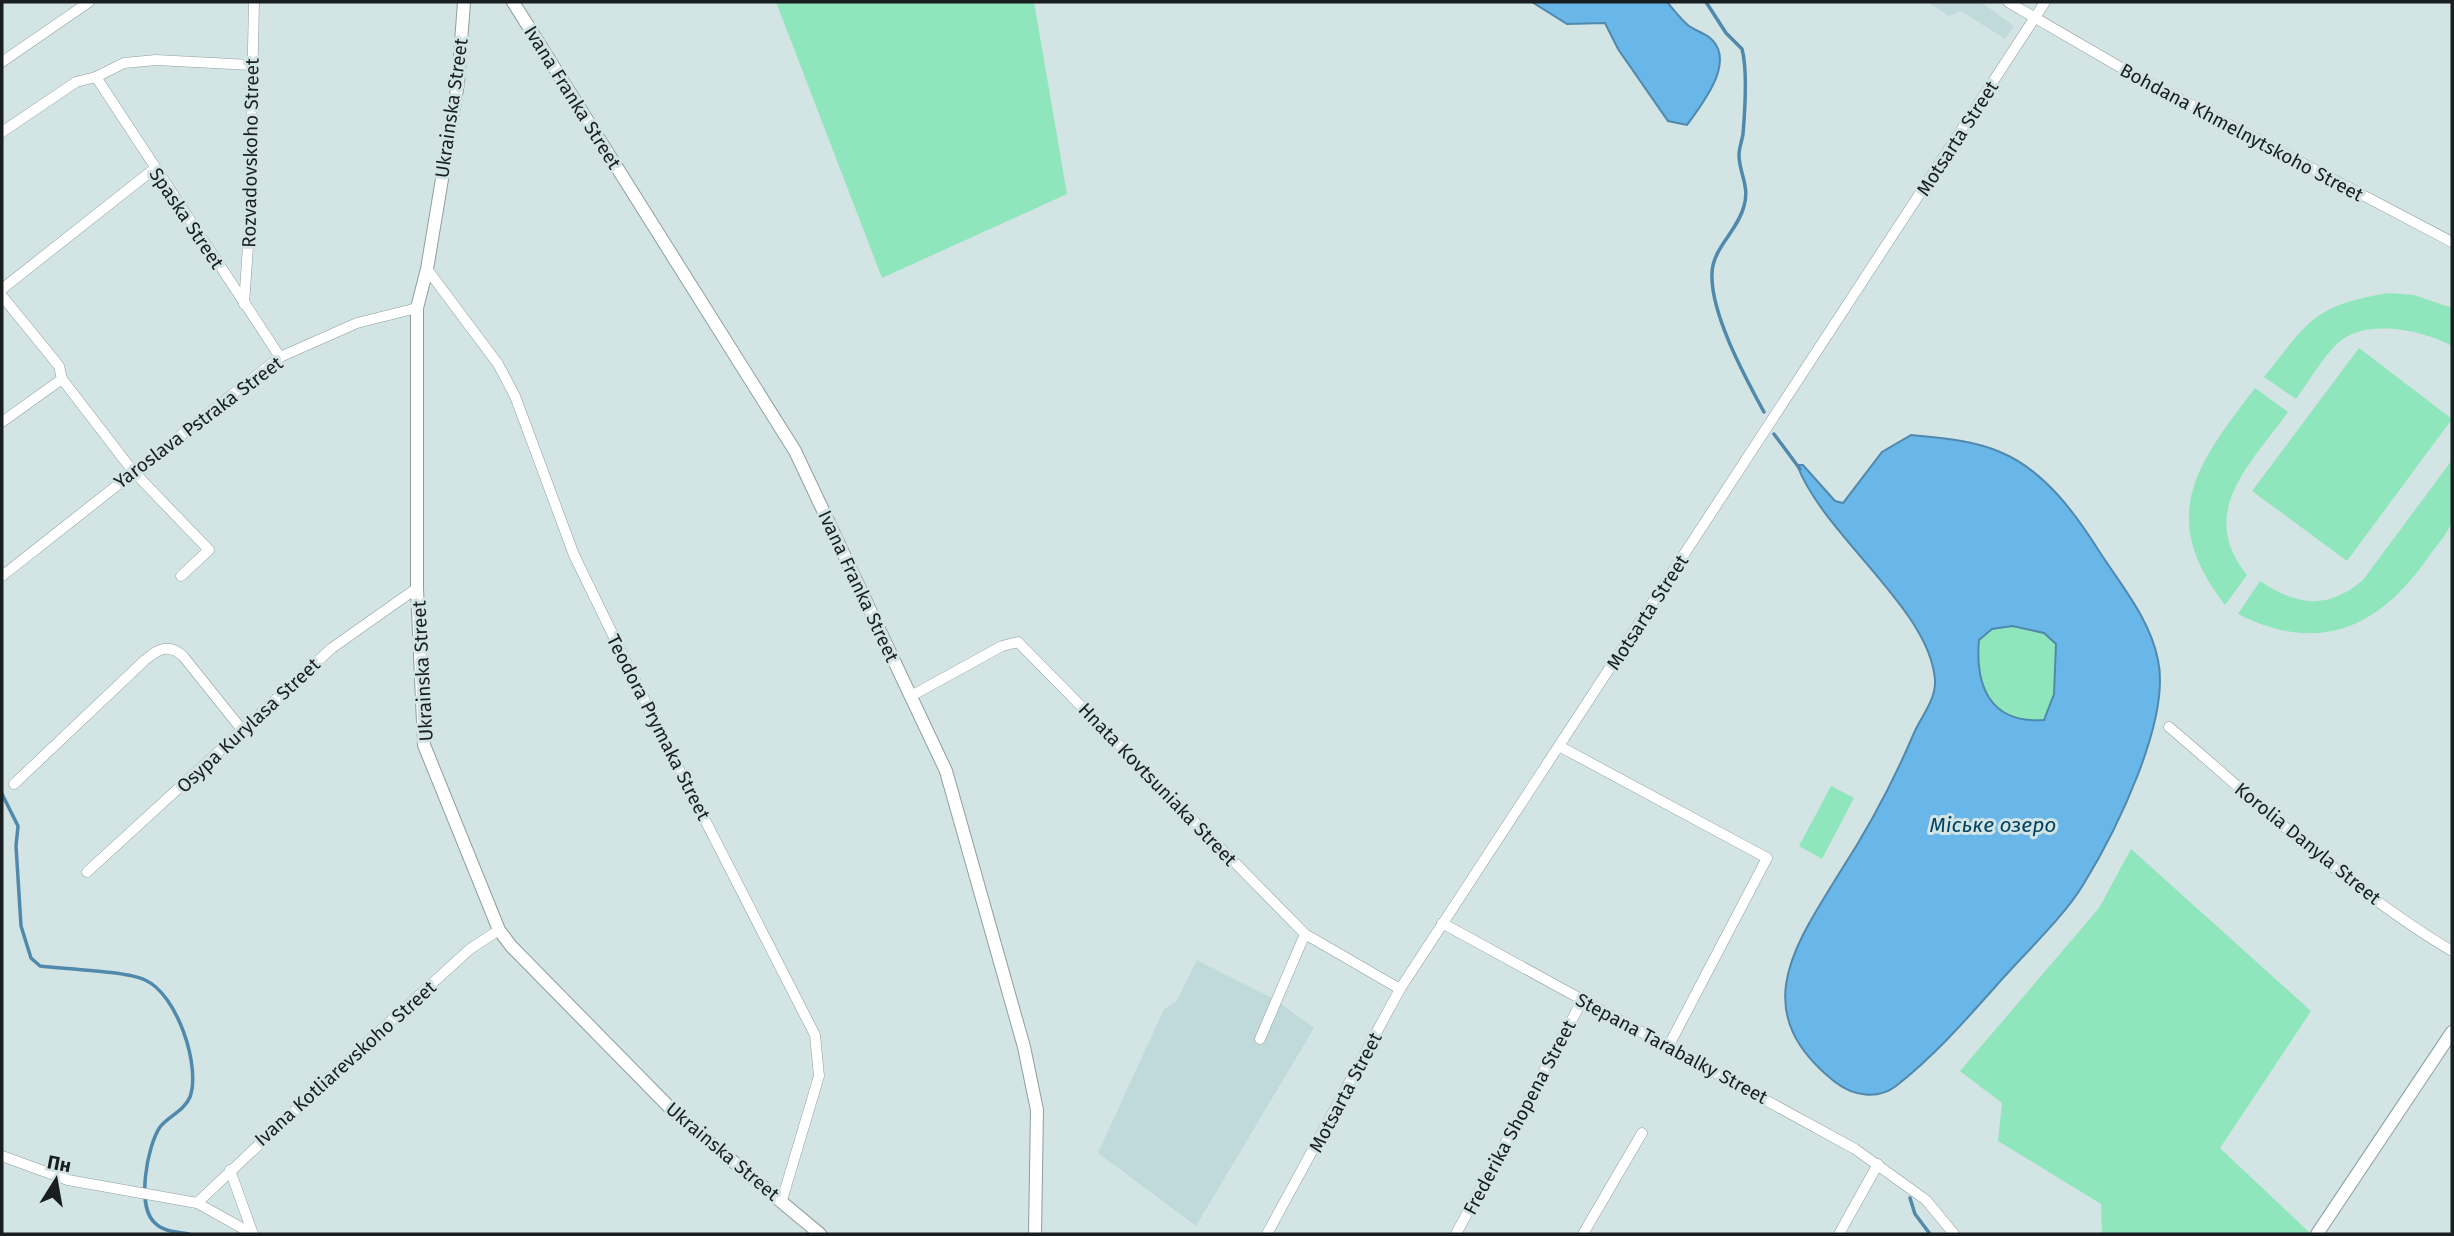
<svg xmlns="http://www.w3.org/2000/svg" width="2454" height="1236" font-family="'Fira Sans',sans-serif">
<rect width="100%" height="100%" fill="#d3e4e4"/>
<g fill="#c0dadb">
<path d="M1927,2H1981L2014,26L2005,39L1961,11L1949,16Z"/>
<path d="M1197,960L1276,1000L1314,1028L1196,1226L1098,1153L1164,1009L1176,1002Z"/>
</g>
<g fill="#90e6bc">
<path d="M776,2H1034L1067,194L882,278Z"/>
<path d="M2388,293L2414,295L2452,308V346C2425,331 2371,319 2343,339C2327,350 2308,383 2296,399L2264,377C2310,320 2313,306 2388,293Z"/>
<path d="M2359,348L2452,419L2347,561L2252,491Z"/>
<path d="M2255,388L2288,412C2251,464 2196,512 2247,575L2225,605C2156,516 2197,464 2255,388Z"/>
<path d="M2452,460C2452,475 2454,511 2451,524C2446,536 2434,548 2427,559C2377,630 2317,654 2238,614L2260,581C2297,606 2328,610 2363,580Z"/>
<path d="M2012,626L2044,633L2056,644L2054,694L2044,720C1990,724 1975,687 1979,640L1992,629Z"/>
<path d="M1831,786L1854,798L1822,859L1799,846Z"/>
<path d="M2131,849L2311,1011L2220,1148L2311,1234H2102L2101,1204L1998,1141L2002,1103L1960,1071L2099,908Z"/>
</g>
<g fill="#69b6e8" stroke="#5189ac" stroke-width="2" fill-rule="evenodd">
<path d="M1532,2H1667C1674,10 1681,20 1689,26C1695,30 1703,33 1709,37C1738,60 1702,104 1687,125L1668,121L1618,49L1605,23L1567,24Z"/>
<path d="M1911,435C1940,438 1973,440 2000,452C2044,470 2075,513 2099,551C2121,585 2150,619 2158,660C2171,721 2115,833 2083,885C2063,918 2022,956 1996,986C1964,1022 1934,1056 1896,1086C1878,1100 1853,1096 1835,1082C1747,1012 1793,948 1840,872C1868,829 1894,780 1914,733C1922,715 1936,700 1935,680C1930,609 1824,536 1797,465H1803L1835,501L1843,503L1882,452ZM2012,626L2044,633L2056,644L2054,694L2044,720C1990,724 1975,686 1979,640L1992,629Z"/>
</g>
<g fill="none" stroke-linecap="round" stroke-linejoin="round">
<g stroke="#5189ac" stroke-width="3.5">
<path d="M1706,2L1726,33L1742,49C1748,71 1745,110 1743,134C1742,141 1739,148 1739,155C1739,173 1750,186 1744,206C1738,231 1713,247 1712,273C1710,313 1745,377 1764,412"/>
<path d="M1774,434L1800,469"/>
<path d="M2,794L18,826L16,846L21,926L31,958L40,966C64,969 126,971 145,980C177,994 201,1066 190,1097C184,1111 169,1116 160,1127C147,1146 136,1207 155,1223C164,1232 177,1232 189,1234"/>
<path d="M1910,1198L1915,1214L1930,1234"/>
</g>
<g stroke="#8f9e9f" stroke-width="11">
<g id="minor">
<path d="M2008,2L2125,70L2452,242"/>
<path d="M2,62L89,2"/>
<path d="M96,77L280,357"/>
<path d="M2,132L76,82L96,77L124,63L156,60L251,65"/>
<path d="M427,269L498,364L515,396L574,555L663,738L815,1035L819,1076L782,1200"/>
<path d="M2,289L154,169"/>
<path d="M2,296L59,366L62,379L132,470L209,550L181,576"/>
<path d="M244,304L249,232L254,2"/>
<path d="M2,422L62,379"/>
<path d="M2,576L280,357L357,323L417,308"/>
<path d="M911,696L1002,646L1018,642L1305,934L1400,989"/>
<path d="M2169,727C2260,804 2349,890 2452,951"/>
<path d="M1559,746L1767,858L1668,1047"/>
<path d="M14,784L145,660C158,649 169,643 183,656L243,731"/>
<path d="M87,872L332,648L417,588"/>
<path d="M1442,923L1855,1149L1926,1200L1954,1234"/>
<path d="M1260,1039L1305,934"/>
<path d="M2,1156L68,1180L197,1203L253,1234"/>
<path d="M230,1170L253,1234"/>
<path d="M197,1203L371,1039L470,949L499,930"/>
<path d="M1267,1234L1400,989L2045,2"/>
<path d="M1456,1234L1582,1001"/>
<path d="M1583,1234L1642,1133"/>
<path d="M1839,1234L1878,1164"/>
</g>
</g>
<g stroke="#8f9e9f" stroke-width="14">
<g id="tertiary">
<path d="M464,2L458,83L427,269L417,308V588L424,745L499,930L511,946L676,1114L820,1234"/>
<path d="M513,2L795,451L946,771L1024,1047L1037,1110L1035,1234"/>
<path d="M2317,1234L2452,1032"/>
</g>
</g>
<use href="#minor" stroke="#fff" stroke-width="10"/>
<use href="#tertiary" stroke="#fff" stroke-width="12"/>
</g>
<g text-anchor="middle" stroke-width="6" stroke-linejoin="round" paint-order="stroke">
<g font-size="19" fill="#191f20" stroke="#d3e4e4">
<text transform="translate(573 97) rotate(58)" y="7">Ivana Franka Street</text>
<text transform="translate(451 108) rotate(-82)" y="7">Ukrainska Street</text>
<text transform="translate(2242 132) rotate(28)" y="7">Bohdana Khmelnytskoho Street</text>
<text transform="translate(1957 138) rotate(-57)" y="7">Motsarta Street</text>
<text transform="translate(250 153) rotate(-89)" y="7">Rozvadovskoho Street</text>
<text transform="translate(187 218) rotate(56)" y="7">Spaska Street</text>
<text transform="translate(198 422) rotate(-37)" y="7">Yaroslava Pstraka Street</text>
<text transform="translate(859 586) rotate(65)" y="7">Ivana Franka Street</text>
<text transform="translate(1647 612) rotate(-57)" y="7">Motsarta Street</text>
<text transform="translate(422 671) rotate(-93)" y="7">Ukrainska Street</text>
<text transform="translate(248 725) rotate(-43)" y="7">Osypa Kurylasa Street</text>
<text transform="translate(659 727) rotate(63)" y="7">Teodora Prymaka Street</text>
<text transform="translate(1158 784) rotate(46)" y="7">Hnata Kovtsuniaka Street</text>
<text transform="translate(2308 843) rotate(39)" y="7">Korolia Danyla Street</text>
<text transform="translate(1672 1048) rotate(28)" y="7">Stepana Tarabalky Street</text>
<text transform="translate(345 1063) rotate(-42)" y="7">Ivana Kotliarevskoho Street</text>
<text transform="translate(1345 1092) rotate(-62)" y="7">Motsarta Street</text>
<text transform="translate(1519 1117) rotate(-62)" y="7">Frederika Shopena Street</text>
<text transform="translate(723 1151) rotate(40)" y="7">Ukrainska Street</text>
</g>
<g font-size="21" font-style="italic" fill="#014364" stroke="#d3e4e4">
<text x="1993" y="832">Міське озеро</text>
</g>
</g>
<rect width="2454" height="1236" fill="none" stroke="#191f20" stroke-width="7"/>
<g transform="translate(56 1180) rotate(11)" stroke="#d3e4e4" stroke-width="5" paint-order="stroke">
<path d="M0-5L12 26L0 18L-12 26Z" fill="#191f20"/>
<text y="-10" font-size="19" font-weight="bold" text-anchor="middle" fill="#191f20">Пн</text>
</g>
</svg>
